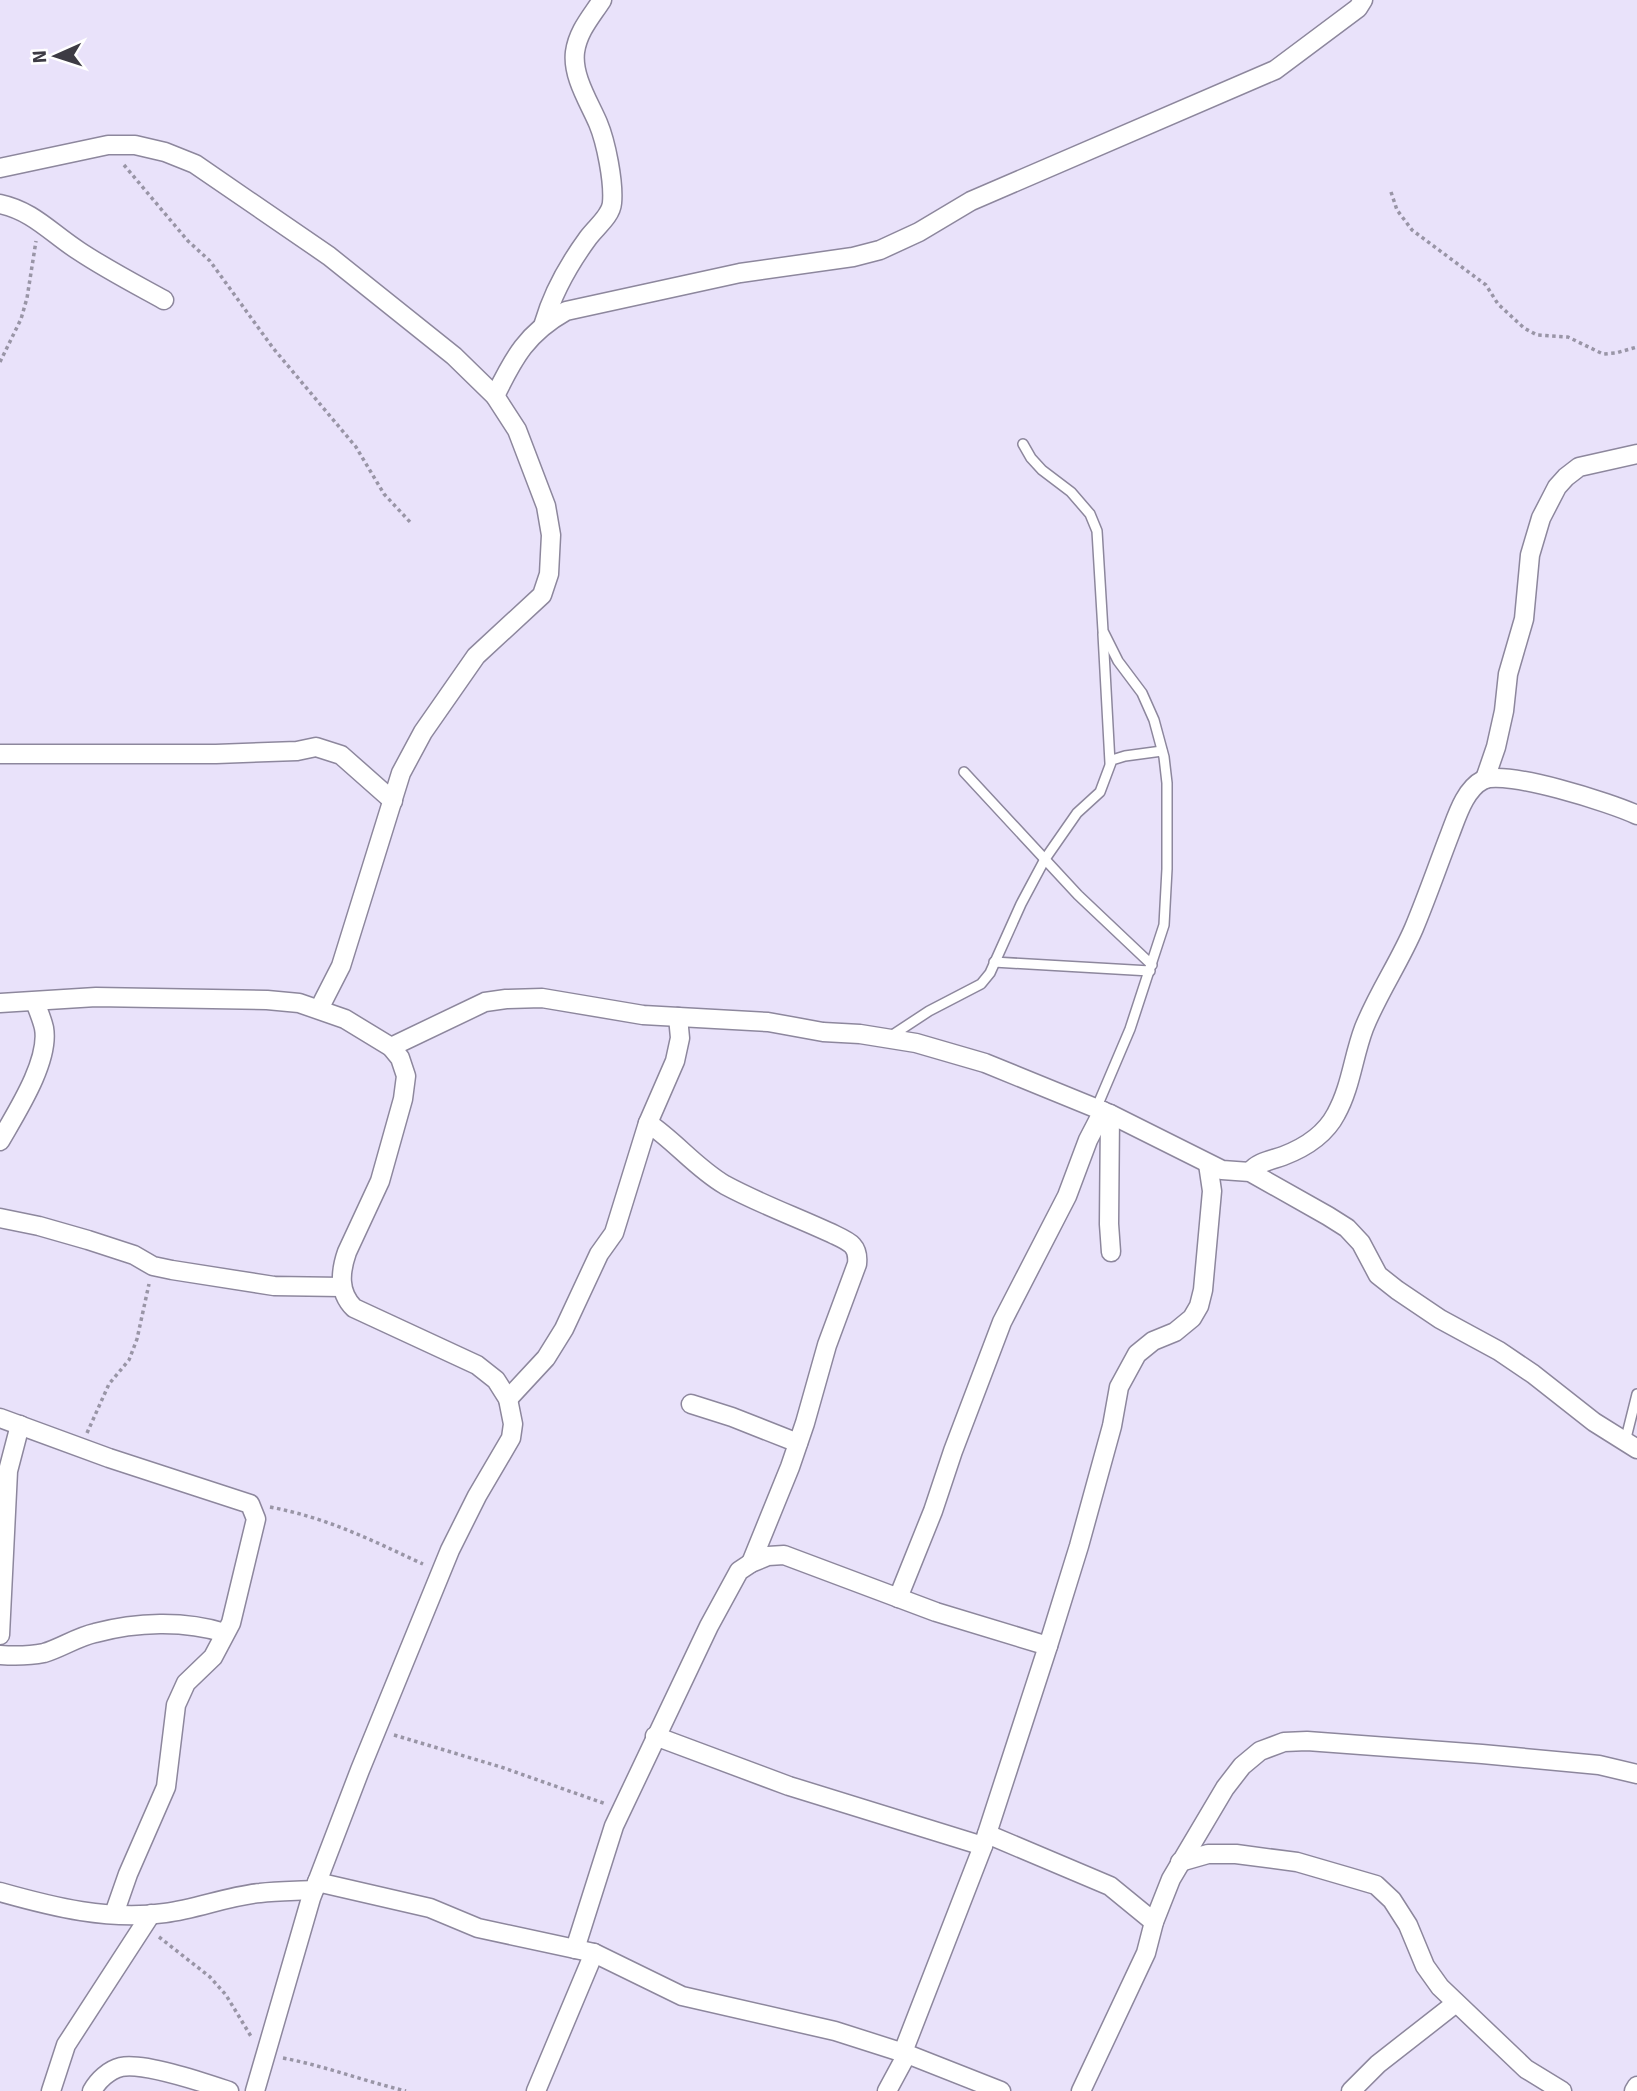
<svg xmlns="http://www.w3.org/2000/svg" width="1637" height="2091" font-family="Signika,sans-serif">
<rect width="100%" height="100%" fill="#e9e2fa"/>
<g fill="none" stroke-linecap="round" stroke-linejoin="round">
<g stroke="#8d879d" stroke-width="12">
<g id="service">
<path d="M1023,444L1031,458L1042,470L1071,492L1090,514L1097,531L1103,631L1118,661L1142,693L1154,720L1164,757L1167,783V869L1164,925L1130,1029L1096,1109"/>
<path d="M1103,634L1110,763"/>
<path d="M964,772L1078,895L1152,965"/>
<path d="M994,962L1150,971"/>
<path d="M891,1036L929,1011L981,984L990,973L1021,904L1045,859L1077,813L1100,792L1112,760L1125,756L1162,751"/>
<path d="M1625,1442L1637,1394"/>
</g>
</g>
<g stroke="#8d879d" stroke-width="21">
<g id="minor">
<path d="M0,168L108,145H135L165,152L195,164L329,256L454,356L495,396L517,430L546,506L551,535L549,574L542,595L476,656L423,732L401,773L341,966L319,1009"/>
<path d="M0,204C33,211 51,233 79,251C106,269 135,284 164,300"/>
<path d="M544,323C553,292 569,264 588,238C596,227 611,216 612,203C614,182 606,142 598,123C589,102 572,76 575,52C578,31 591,17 602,0"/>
<path d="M495,396C514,357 527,333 566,311L740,273L853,257L880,250L919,232L971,201L1275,70L1358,8L1363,0"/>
<path d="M0,754H216L297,751L316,747L341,755L393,801"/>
<path d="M1485,779L1496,747L1504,711L1508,674L1524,619L1530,555L1541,518L1557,487L1566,477L1579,467L1637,454"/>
<path d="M0,1003L96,997L267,1000L299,1003L345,1019L391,1047L400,1058L406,1076L403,1099L380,1181L347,1252C340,1272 338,1292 354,1308L477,1365L496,1380L508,1399L513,1424L511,1438L477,1496L450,1550L360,1770L311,1898L255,2091"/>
<path d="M391,1047L485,1002L506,999L542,998L643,1015L768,1022L823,1032L860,1034L916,1043L985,1063L1110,1114L1222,1170L1250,1172L1328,1216L1347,1228L1361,1243L1378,1275L1397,1290L1440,1319L1499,1351L1533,1374L1594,1422L1637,1449"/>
<path d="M1110,1114L1109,1224L1111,1252"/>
<path d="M648,1123C676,1142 696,1168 725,1185C760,1204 799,1218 835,1235C850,1242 859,1246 857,1264L827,1345L805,1423L790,1467L751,1563"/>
<path d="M0,1141C16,1113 50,1061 44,1028C42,1019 38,1010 35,1002"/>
<path d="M1250,1172C1257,1162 1272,1160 1283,1156C1304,1148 1325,1135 1336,1114C1351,1087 1353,1057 1364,1028C1378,993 1399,963 1414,928C1427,897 1438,865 1450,834C1457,816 1465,789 1483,780C1505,769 1612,803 1637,815"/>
<path d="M0,1218L39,1226L88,1240L134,1255L153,1266L172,1270L274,1286L342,1287"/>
<path d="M508,1399L546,1358L564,1329L599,1254L614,1233L648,1123L675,1061L680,1038L678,1017"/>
<path d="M691,1404L732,1417L798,1443"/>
<path d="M0,1418L109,1458L250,1504L256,1519L231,1623L213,1657L186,1683L176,1705L166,1787L128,1874L114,1914"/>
<path d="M898,1598L933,1511L953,1451L1002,1322L1067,1196L1088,1140L1103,1111"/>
<path d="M0,1635L8,1471L20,1425"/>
<path d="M0,1655C15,1656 29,1656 44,1653C61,1648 77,1637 95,1633C136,1622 184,1620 225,1633"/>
<path d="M655,1736L789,1786L983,1846"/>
<path d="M987,1834L1110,1886L1154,1922"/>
<path d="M1180,1862L1208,1854H1236L1297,1862L1376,1885L1392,1900L1408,1925L1425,1966L1440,1987L1526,2069L1562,2091"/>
<path d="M317,1882L430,1908L478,1928L594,1953L682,1996L835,2031L907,2054L1001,2091"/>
<path d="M0,1892C53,1907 109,1921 165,1913C197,1909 228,1896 260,1893C277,1891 296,1891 314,1890"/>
<path d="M575,1949L614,1826L709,1626L739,1571L751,1563L768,1556L784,1555L936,1612L1048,1646"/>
<path d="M903,2052L983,1846L1048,1646L1079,1546L1112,1426L1119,1387L1137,1354L1153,1341L1175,1332L1192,1318L1199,1306L1203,1290L1212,1191L1208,1164"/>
<path d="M51,2091L66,2045L151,1914"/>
<path d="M92,2091C98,2080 109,2070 121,2067C144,2062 205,2083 229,2091"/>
<path d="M536,2091L594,1953"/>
<path d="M887,2091L907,2054"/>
<path d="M1081,2091L1146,1953L1154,1922L1171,1879L1225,1788L1242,1766L1260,1751L1284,1742L1307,1741L1482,1754L1599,1765L1637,1774"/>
<path d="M1351,2091L1378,2064L1456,2003"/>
<path d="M1634,2091L1637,2086"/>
</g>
</g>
<g stroke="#9995a6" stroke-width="3.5" stroke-dasharray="3.5 3.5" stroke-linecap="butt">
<path d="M124,165L188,241L210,261L273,348L356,447L384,494L411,523"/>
<path d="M1391,192L1397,210L1412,230L1486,285L1498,304L1524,328L1537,335L1568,337L1603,354L1616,353L1637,347"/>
<path d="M0,362L21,319L27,298L36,241"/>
<path d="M87,1433L109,1384L129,1360L137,1339L149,1284"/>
<path d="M270,1507C328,1518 371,1540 423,1564"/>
<path d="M394,1735L501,1767L606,1804"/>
<path d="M159,1937L210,1977L226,1995L252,2038"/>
<path d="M283,2058C325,2066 364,2081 406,2091"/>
</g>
<use href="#service" stroke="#fff" stroke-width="9"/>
<use href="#minor" stroke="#fff" stroke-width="18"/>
</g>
<g transform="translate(56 56) rotate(267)" stroke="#ffffff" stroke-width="5" paint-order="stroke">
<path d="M0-5L12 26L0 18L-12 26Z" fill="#3d3b44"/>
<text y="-10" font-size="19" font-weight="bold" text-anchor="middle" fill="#3d3b44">N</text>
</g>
</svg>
